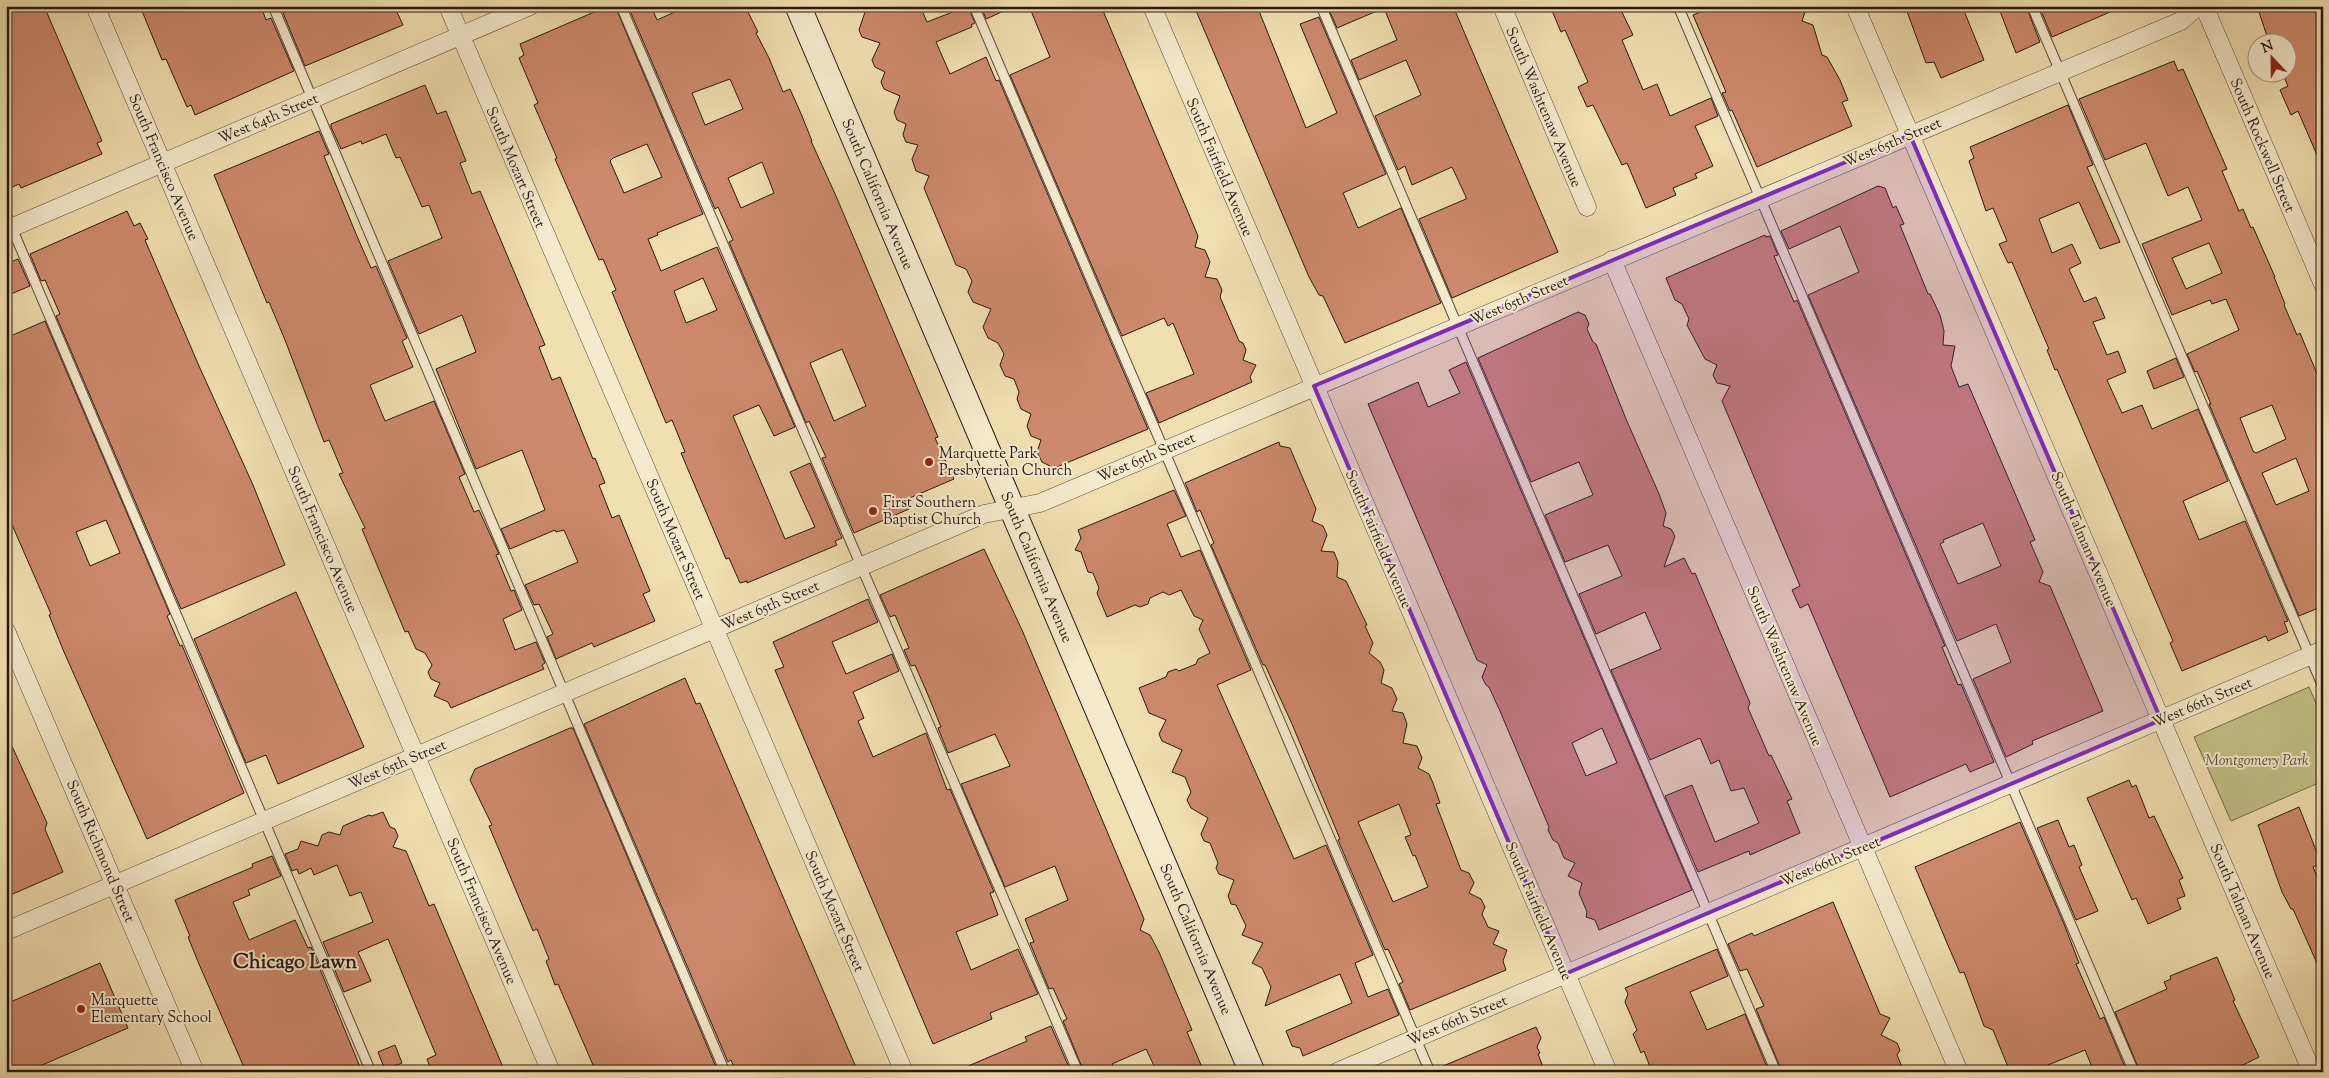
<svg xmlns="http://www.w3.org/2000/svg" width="2329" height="1078" font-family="'Sorts Mill Goudy',serif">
<rect width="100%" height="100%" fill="#f0dfb1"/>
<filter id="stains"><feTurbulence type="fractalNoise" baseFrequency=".004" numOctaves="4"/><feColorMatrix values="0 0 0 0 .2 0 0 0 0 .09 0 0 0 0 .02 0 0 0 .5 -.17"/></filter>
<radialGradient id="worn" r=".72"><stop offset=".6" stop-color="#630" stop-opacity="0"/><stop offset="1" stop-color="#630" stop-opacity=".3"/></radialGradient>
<path fill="#c2bf86" stroke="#746c4c" d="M2309,687L2323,719V781L2231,821L2194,737Z"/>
<g fill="#cd896d" stroke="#271812" fill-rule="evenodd">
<path d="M6,6H44L102,141L97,143L102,154L21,188L19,184L6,190Z"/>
<path d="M140,6H261L266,20L271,18L294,71L195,115L191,105L187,107L166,59L162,60Z"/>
<path d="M297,6H394L403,25L305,66L283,13Z"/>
<path d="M608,6H615L703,214L657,233L658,235L648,239L661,271L717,247L795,427L774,436L759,405L733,416L785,539L815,527L790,472L810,463L842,538L835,541L837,545L747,583V581L740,583L729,558L726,559L681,453L685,452L672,420L666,423L612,292L616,290L603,259L599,260L555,159L557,158L534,105L538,103L519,58L524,55L520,44ZM647,144L662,177L624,193L610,161L613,158ZM703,278L717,310L686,323L674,291Z"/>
<path d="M628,6H651L657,20L688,6H745L758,32L756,33L769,58L783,92L790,89L802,116L812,141H811L836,196L938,437L935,438L954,479L905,500L909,509L854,533L822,458L826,457L809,421L806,423L729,242L733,240L718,207L715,209ZM730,79L743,109L705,125L692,93ZM762,162L774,193L741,208L728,178ZM842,349L866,406L834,421L810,363Z"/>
<path d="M867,6H920L927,22L968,6L975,23L971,25L972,27L936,42L950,74L986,57L996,81L999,80L1148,429L1052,469L1050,466L1042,462L1037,452L1041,440L1031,436L1027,426L1031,414L1021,409L1017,399L1019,392L1014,379L1005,376L1000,365L1004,354L998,343L988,338L983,327L991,309L973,302L968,292L972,281L966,269L956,265L924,188L929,176L916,171L912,159L918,145L906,142L903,135L906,124L897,120L894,112L900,96L884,89L881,82L885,72L875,67L872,60L880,43L862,37L859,30Z"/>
<path d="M981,6H1015L986,19Z"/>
<path d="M1029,6H1101L1198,236L1195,247L1205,250L1210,262L1205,277L1217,279L1222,290L1220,297L1239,341L1243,343L1246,350L1243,360L1256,365L1250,377L1252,382L1159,423L1146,393L1194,374L1173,323L1168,326L1164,318L1122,336L1010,75L1050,57Z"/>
<path d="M1194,6H1257L1306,128L1337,113L1300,24L1319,17L1386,174L1343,193L1344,195L1358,228L1401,208L1441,303L1345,343L1323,296L1319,295L1309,277Z"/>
<path d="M1344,6H1453L1558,252L1452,298L1419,219L1466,199V197L1452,167L1412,185L1405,166L1398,170L1375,116L1421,95L1406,60L1359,80L1351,60L1397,40L1384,8L1337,28L1330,12Z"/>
<path d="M1550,6H1619L1633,35L1622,40L1643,90L1657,84L1670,116L1711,98L1718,116L1695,126L1713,166L1695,174L1697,178L1673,188L1676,195L1646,208L1627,163L1622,165L1593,105L1587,107L1578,87L1588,82L1565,30L1561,32Z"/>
<path d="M1715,6H1807L1802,21L1813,25L1822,55L1827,57L1840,80L1848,100L1842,102L1852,126L1757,167L1732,110L1730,111L1722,93L1726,92L1693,15Z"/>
<path d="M1905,6H1962L1984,60L1941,78L1934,62L1926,63Z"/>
<path d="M1998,6H2026L2040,42L2016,53Z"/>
<path d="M2039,6H2124L2052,37Z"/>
<path d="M2273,6H2323V169L2298,111L2291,115L2280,90L2288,86L2282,72H2286V42H2269L2259,12Z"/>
<path d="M2174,61L2178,71L2183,69L2227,169L2222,171L2239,211L2243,209L2251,228L2253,227L2275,277H2274L2285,304L2284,305L2297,335L2300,333L2323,388V606L2299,616L2209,404H2211L2197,371L2195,372L2187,354L2239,330L2226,299L2212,304L2210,300L2172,315L2142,244L2202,220L2188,187L2168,196L2146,143L2105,160L2079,99ZM2209,243L2222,273L2186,289L2172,258ZM2272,405L2286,439L2256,453L2253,451L2240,418ZM2296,458L2309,491L2276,505L2262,473Z"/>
<path d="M425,85L437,114L446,111L466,161L460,163L472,194L480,191L545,345L539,347L552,380L560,377L593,459L595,458L605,483L599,485L612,518L619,515L650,591L643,594L655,621L594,647L592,643L556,659L547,637L553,634L539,604L534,605L525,585L578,562L564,530L556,532L555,530L510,549L501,529L545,510L522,450L476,469L436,369L476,352L462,315L419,334L388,261L442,238L429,205L422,207L400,157L396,158L386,134L362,144L361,141L341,149L331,127V124Z"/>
<path d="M2068,105L2093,165L2087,167L2120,242L2100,249L2079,202L2039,219L2052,253L2072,244L2081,263L2069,269L2084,302L2096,297L2105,318L2093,322L2107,355L2118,351L2126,372L2107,380L2122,413L2142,405L2152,429L2198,409L2228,481L2183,501L2199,540L2245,521L2288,621L2284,622L2288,632L2268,641L2266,636L2182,671L2170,643L2173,641L2057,369L2055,370L2047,350L2049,349L2012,262L2008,263L1999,244L2007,241L1993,208L1986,211L1969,161L1974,158L1970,147Z"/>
<path d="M319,131L329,154L324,156L356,234L371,268L376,266L407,338L402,341L413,367L370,385L385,421L434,401L465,474L459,477L474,512L479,510L499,554L496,555L511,591L514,590L522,610L503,619L515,650L536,642L545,663L542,665L544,669L451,708L448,702L434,696L440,683L431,679L428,672L432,665L425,653L416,649L408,631L405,632L362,529L365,528L339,474L343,473L329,440L324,442L285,340L269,302L267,303L214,175Z"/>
<path d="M1878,186L1885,188L1893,208L1896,206L1904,224L1900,225L1928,294H1930L1940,315L1944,331L1943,345L1955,346L1951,366L1959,387L1968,384L2035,540L2030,542L2043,572L2039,582L2050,586L2103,711L2032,741L2033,744L2006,757L1973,679L2011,662L1996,624L1957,641L1808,295L1859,272L1840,226L1789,249L1781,231ZM1983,523L2001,566L1958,584L1940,544L1944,542L1943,540Z"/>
<path d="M127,211L134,226L140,223L148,239L145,240L199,366L253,485L285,565L181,609L56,316L60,314L45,280L41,281L30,254Z"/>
<path d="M1765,235L1766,237L1770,236L1778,255L1774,256L1794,302L1797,300L1945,646L1942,647L1958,685L1961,684L1994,762L1970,772L1966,764L1890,797L1808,604L1800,608L1792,590L1800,586L1722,401L1730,386L1717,383L1713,375L1717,365L1705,359L1687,325L1689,319L1682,304L1675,300L1666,278Z"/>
<path d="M18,259L30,286L6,296V264Z"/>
<path d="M1578,312L1585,315L1589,324L1587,329L1593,342L1596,344L1626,419L1659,494L1666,513L1663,526L1671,529L1675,536L1664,567L1684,558L1692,574L1695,573L1750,703L1748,708L1769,756L1771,755L1792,799L1787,801L1800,833L1750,855L1749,851L1698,872L1665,796L1692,785L1715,842L1759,823L1744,788L1731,791L1719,760L1711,764L1700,738L1650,760L1611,670L1661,649L1645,612L1596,634L1579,594L1622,576L1608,545L1565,562L1545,515L1593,495L1579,462L1531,482L1478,358Z"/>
<path d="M45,321L170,614L167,616L180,646L182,645L244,793L147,839L64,652L49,615L51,614L6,511V338ZM106,520L120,553L90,566L76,532Z"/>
<path d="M2176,358L2184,377L2154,389L2147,371Z"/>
<path d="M1466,362L1692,890L1599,930L1595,920L1586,917L1587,912L1579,893L1582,883L1568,876L1575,863L1564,858L1558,843L1553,840L1548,830L1549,827L1500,711L1489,687L1486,685L1482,677L1487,665L1477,660L1368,404L1418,382L1428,407L1460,393L1449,370ZM1602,728L1617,763L1586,776L1572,743Z"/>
<path d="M1279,442L1280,446L1290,448L1316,509L1312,521L1323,526L1327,535L1321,551L1334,552L1338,562L1337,577L1346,581L1367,625L1365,626L1373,643L1369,653L1380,662L1384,670L1381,683L1392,688L1397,699L1392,711L1403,713L1407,724L1403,743L1417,746L1422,758L1418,768L1429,774L1433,783L1440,803L1436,804L1461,870L1469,873L1474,883L1469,893L1481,899L1485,907L1482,914L1488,927L1499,931L1493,944L1507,950L1503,961L1506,970L1410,1010L1399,984L1403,982L1388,949L1385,950L1338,840L1340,839L1292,724L1265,665H1263L1211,545L1214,543L1200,510L1197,512L1186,485L1185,483ZM1399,804L1411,835L1405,837L1413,856L1415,855L1428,887L1393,902L1358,822Z"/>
<path d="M1174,490L1186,516L1167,524L1181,557L1200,550L1251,670L1217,685L1294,859L1326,845L1373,955L1355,963L1368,997L1388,989L1399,1015L1303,1056L1300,1048L1292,1046L1286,1031L1352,1003L1340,974L1265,1006L1271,987L1262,968L1252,963L1263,943L1242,935L1246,926L1236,905L1231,904L1228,896L1234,880L1219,874L1216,868L1218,863L1210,843L1204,841L1201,834L1208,818L1191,808L1187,800L1191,792L1185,777L1172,772L1182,750L1162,741L1159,734L1166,720L1149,713L1139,688L1166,677L1168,672L1176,669L1179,671L1196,664L1198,659L1210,653L1199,629L1203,620L1194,616L1181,590L1169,595L1163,592L1150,598L1148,604L1140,607L1135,605L1107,617L1097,593L1099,588L1093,573L1088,572L1081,552L1075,550L1081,538L1078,530Z"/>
<path d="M984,549L1022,630L1144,919L1140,930L1150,935L1159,952L1192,1030L1187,1032L1204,1072H1157L1146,1049L1112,1064L1115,1072H1084L1063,1021L1067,1019L1053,988L1049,989L1030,943L1034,942L1025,919L1068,900L1055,866L1005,887L961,784L1010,766L995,734L948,753L938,728L941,727L928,695L915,665L911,666L904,650L909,648L895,615L890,617L880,595Z"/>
<path d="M296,592L364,747L278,784L266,755L246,763L194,639Z"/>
<path d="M868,599L878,622L832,642L846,674L892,654L899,671L853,692L864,718L858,721L873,757L926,733L947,790L950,789L994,892L990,893L998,915L956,932L971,970L1018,949L1038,994L990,1013L992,1019L933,1044L775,670L784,667L773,642Z"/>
<path d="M685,678L696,704L700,703L858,1072H736L731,1060L728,1062L584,724Z"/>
<path d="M570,728H573L716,1067L706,1072H596L558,984L555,985L546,961L549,959L537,929L533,931L489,826L492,825L470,780L475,769Z"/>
<path d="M6,733L47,823L45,829L63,872L6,897Z"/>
<path d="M2129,780L2132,787L2136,785L2149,818L2154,816L2183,878L2179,880L2185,896L2177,899L2181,909L2148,924L2136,898L2132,900L2087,798Z"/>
<path d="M2299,807L2321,863L2313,867L2323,890V977L2293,909H2291L2282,892L2258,825Z"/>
<path d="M383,812L390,827L395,829L398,836L393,847L406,851L429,906L434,904L505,1072H432L427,1059L436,1055L388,939L358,952L371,981L344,992L323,942L373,922L361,892L350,896L337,865L314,875L311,868L299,874L297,869L292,871L285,854L298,849L301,841L318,846L322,835L329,832L340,835L343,826L369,815L372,816Z"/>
<path d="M2058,820L2069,847L2074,845L2082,865L2079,867L2098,911L2076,920L2037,828Z"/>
<path d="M2020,822L2064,924L2079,963L2076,964L2100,1019L2104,1017L2127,1072H2094L2085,1050L2048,1065L2050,1072H2010L1993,1030L1984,1026L1964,972L1960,973L1950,950L1915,867Z"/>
<path d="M272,856L281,876L248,890L250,895L233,902L249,940L295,920L308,948L311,947L362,1072H246L199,964L188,937L190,936L175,900L253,867L252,864Z"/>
<path d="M1833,902L1880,1014L1890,1018L1881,1035L1897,1043L1900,1050L1897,1055L1904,1072H1782L1756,1009L1764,1006L1747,969L1740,971L1728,944L1752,933L1754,936Z"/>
<path d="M1717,949L1728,976L1690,992L1707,1030L1745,1014L1769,1072H1652L1644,1051L1641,1053L1633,1034L1637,1030L1625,1002L1628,994L1625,988Z"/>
<path d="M2217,957L2235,1000L2233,1001L2259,1057L2229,1072H2140L2115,1012L2167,989L2164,982L2171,979L2170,976Z"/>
<path d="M100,963L128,1028L26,1072H6V1004Z"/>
<path d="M1051,1026L1071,1072H954L1027,1041L1025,1037Z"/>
<path d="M1536,1027L1541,1038L1537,1047L1540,1053L1538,1054L1545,1072H1436V1069Z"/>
<path d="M395,1045L402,1063L385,1070L378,1052Z"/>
</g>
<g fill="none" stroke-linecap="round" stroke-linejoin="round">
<g stroke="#594a3a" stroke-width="11">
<g id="lane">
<path d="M273,6L725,1072"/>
<path d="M621,6L1078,1072"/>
<path d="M974,6L1430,1072"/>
<path d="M1321,6L1776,1072"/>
<path d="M1678,6L2134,1072"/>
<path d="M2032,6L2323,687"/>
<path d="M6,214L371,1072"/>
</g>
</g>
<g stroke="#594a3a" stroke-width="19">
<g id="street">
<path d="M95,6L551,1072"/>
<path d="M448,6L904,1072"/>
<path d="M1152,6L1608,1072"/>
<path d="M1502,6L1587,207"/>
<path d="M1855,6L2312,1072"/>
<path d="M2204,6L2323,284"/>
<path d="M6,230L530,6"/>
<path d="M1612,260L1959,1072"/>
<path d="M6,631L195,1072"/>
<path d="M6,931L984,514L1040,503L2181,21L2198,6"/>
<path d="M1337,1072L2323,650"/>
</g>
</g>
<g stroke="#271812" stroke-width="27">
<path id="secondary" d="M798,6L1252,1072"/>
</g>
<use href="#lane" stroke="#f5eacc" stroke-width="9"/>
<use href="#street" stroke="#f5eacc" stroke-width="18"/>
<use href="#secondary" stroke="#f5eacc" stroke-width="25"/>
</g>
<path fill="#7b2cbf" fill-opacity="0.2" stroke="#7b2cbf" stroke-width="4" stroke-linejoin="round" d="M1910,135L2161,720L1565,974L1314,386Z"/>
<g fill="#8f2418" stroke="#f5eacc" stroke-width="2">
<circle cx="929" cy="462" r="5"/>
<circle cx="873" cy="511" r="5"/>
<circle cx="81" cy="1009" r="5"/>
</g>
<g text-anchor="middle" stroke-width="4" stroke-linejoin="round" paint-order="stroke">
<g font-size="15" fill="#271812" stroke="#f5eacc">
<text transform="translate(1544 107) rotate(67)" y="5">South Washtenaw Avenue</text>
<text transform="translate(268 118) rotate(-23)" y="5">West 64th Street</text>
<text transform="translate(1892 142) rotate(-23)" y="5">West 65th Street</text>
<text transform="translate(2263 145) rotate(67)" y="5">South Rockwell Street</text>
<text transform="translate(164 167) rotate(67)" y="5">South Francisco Avenue</text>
<text transform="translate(516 167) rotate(67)" y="5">South Mozart Street</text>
<text transform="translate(1220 167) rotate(67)" y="5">South Fairfield Avenue</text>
<text transform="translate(878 194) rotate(67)" y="5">South California Avenue</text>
<text transform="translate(1519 300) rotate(-23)" y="5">West 65th Street</text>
<text transform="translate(1146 457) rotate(-23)" y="5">West 65th Street</text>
<text transform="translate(323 539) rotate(67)" y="5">South Francisco Avenue</text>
<text transform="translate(676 539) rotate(67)" y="5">South Mozart Street</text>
<text transform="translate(1379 539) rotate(67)" y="5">South Fairfield Avenue</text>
<text transform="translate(2084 539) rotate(67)" y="5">South Talman Avenue</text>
<text transform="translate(1037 567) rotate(67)" y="5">South California Avenue</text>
<text transform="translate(770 605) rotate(-23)" y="5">West 65th Street</text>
<text transform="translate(1785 666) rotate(67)" y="5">South Washtenaw Avenue</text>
<text transform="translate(2202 702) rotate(-23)" y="5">West 66th Street</text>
<text transform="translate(397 764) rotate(-23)" y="5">West 65th Street</text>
<text transform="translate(101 851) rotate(67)" y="5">South Richmond Street</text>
<text transform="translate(1830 861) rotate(-23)" y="5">West 66th Street</text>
<text transform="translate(482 911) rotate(67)" y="5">South Francisco Avenue</text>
<text transform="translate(835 911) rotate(67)" y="5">South Mozart Street</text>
<text transform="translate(1539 911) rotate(67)" y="5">South Fairfield Avenue</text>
<text transform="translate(2243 911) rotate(67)" y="5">South Talman Avenue</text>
<text transform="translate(1196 939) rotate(67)" y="5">South California Avenue</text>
<text transform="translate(1457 1020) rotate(-23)" y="5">West 66th Street</text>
</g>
<g font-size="15" fill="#271812" stroke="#f5eacc" text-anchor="start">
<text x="939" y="458">Marquette Park<tspan x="939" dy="17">Presbyterian Church</tspan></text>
<text x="883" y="507">First Southern<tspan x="883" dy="17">Baptist Church</tspan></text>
<text x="91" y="1005">Marquette<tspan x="91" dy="17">Elementary School</tspan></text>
</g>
<g font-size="15" font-style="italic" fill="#564a35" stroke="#f5eacc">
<text x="2257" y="765">Montgomery Park</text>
</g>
<g font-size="20" font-weight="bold" fill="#271812" stroke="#f5eacc">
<text x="295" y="968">Chicago Lawn</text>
</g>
</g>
<rect width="2329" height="1078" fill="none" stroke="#f0dfb1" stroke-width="25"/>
<rect x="8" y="8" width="2314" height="1063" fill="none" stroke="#271812" stroke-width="2.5"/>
<rect x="12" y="12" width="2304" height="1053" fill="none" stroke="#271812"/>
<g transform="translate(2272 58) rotate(338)"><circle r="24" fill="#f5eacc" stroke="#a39682"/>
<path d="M0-4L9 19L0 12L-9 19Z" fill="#8f2418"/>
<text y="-8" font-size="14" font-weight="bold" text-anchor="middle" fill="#271812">N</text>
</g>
<rect width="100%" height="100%" filter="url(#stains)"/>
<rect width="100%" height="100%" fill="url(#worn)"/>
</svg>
